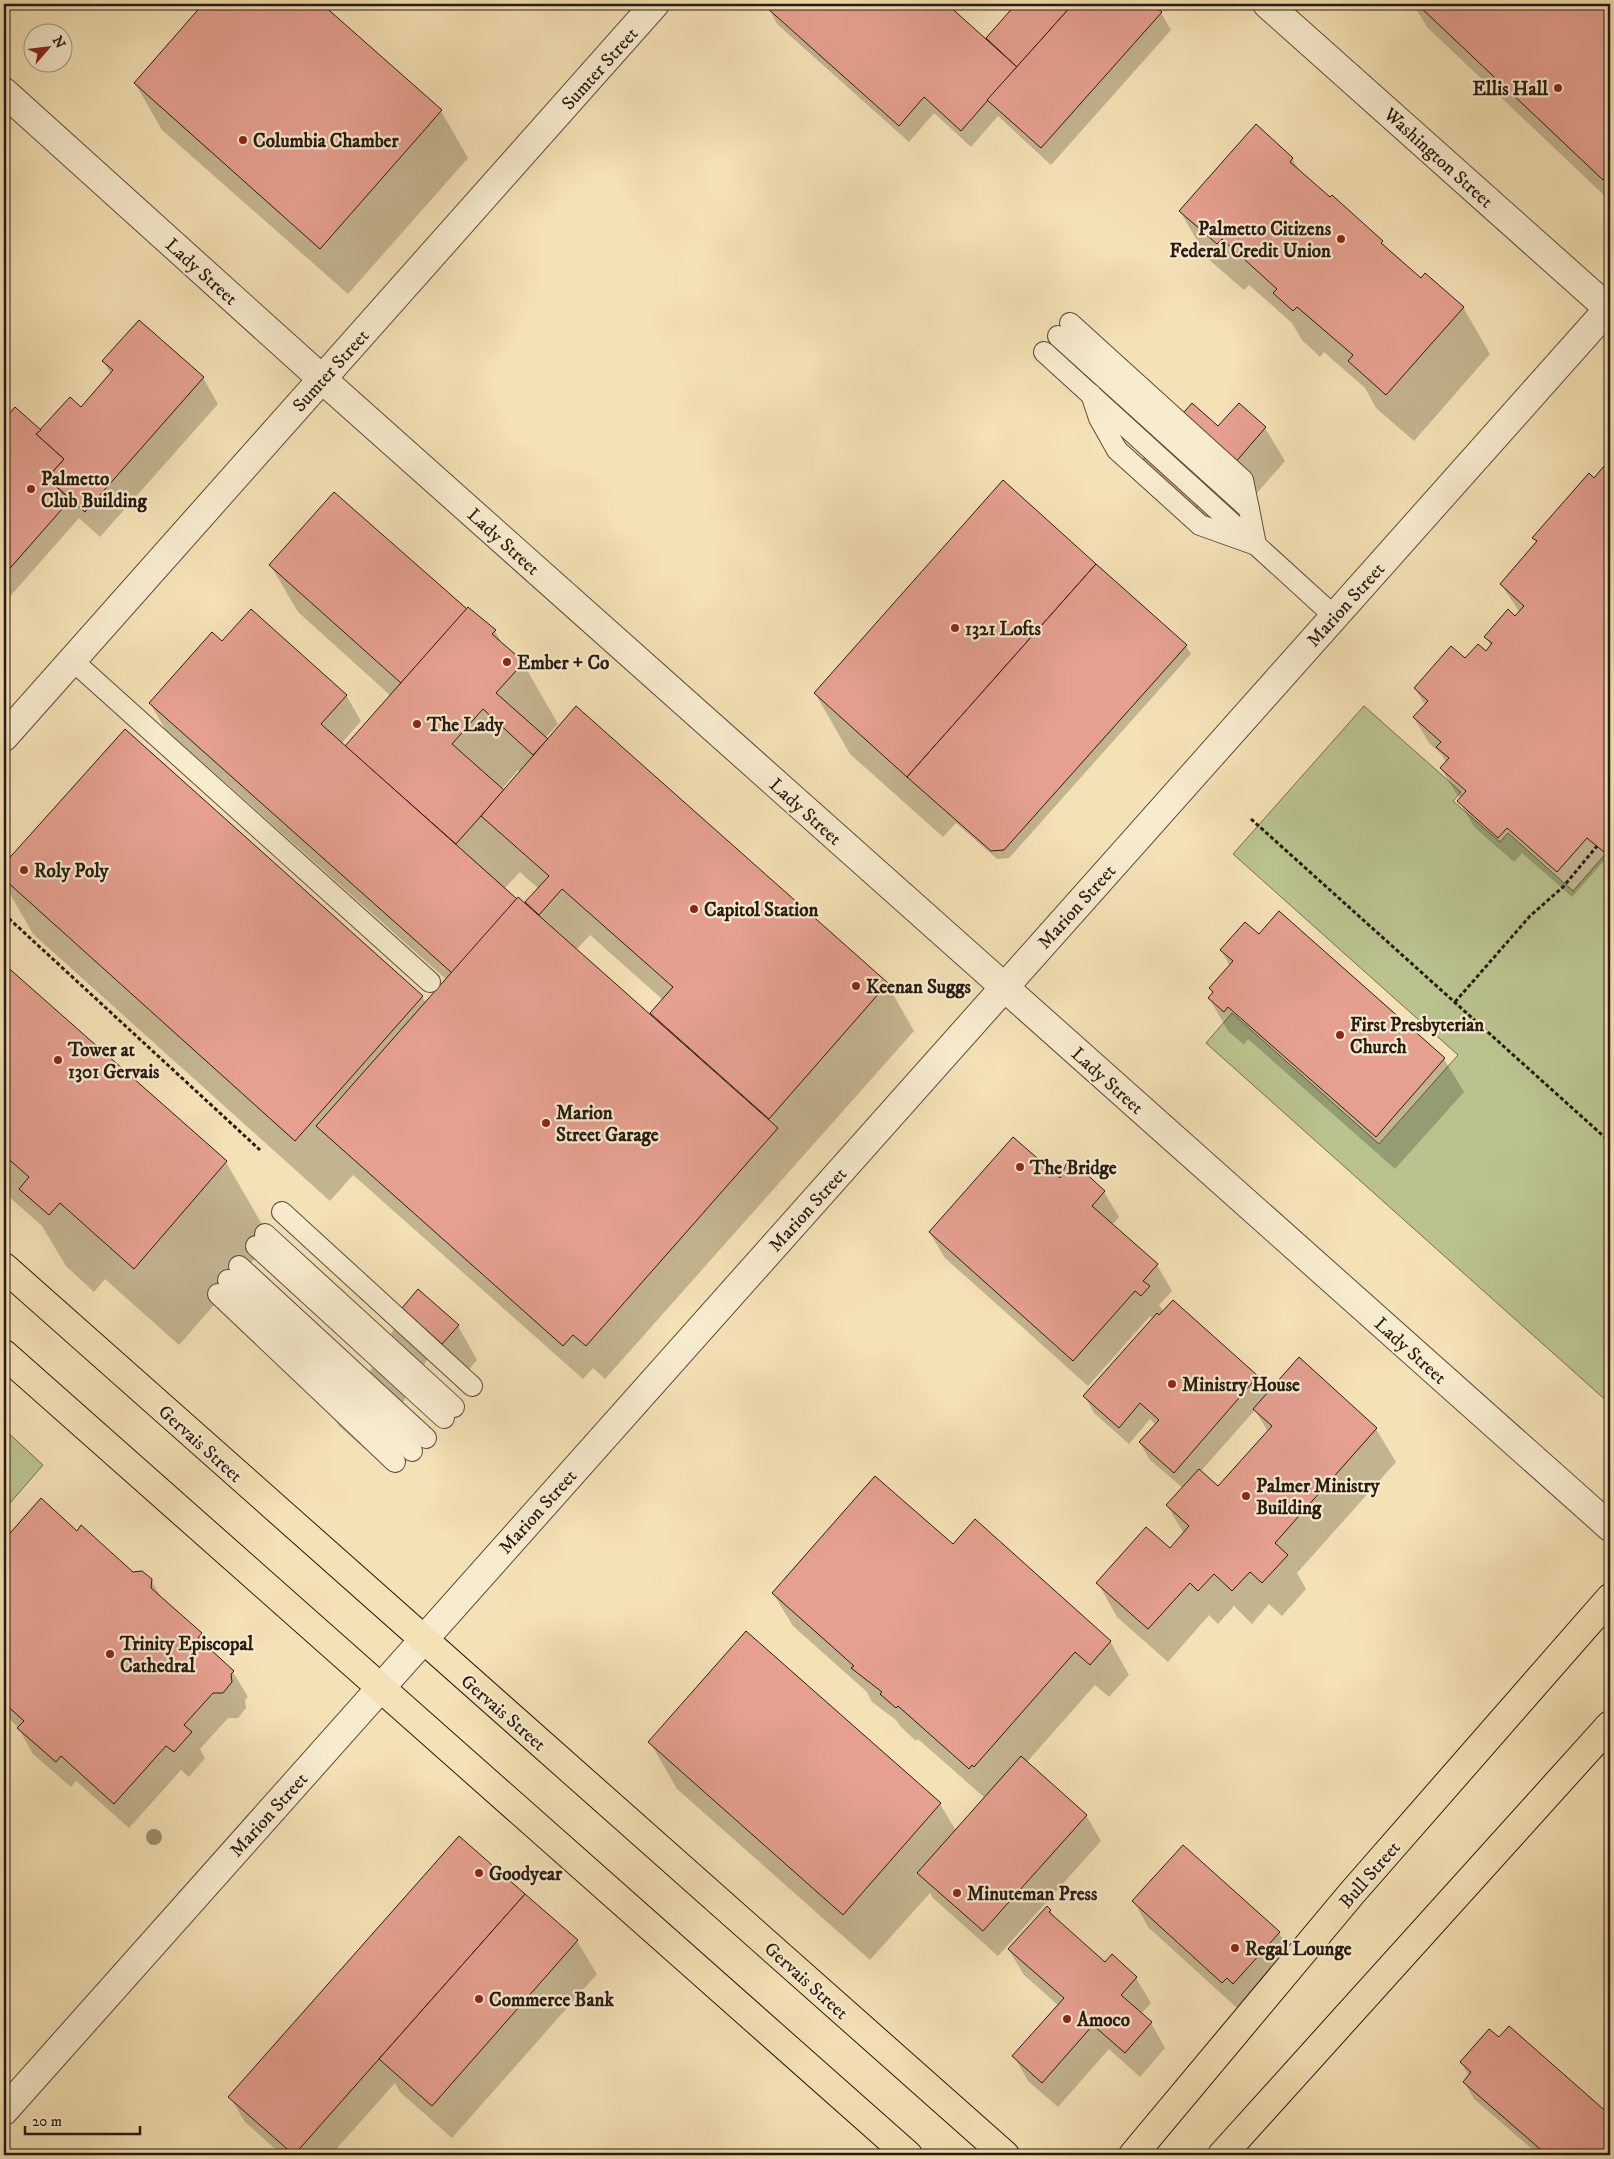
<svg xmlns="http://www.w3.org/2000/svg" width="1614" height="2159" font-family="'IM FELL DW Pica',serif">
<rect width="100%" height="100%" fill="#f4e1b5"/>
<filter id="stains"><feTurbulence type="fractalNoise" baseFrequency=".004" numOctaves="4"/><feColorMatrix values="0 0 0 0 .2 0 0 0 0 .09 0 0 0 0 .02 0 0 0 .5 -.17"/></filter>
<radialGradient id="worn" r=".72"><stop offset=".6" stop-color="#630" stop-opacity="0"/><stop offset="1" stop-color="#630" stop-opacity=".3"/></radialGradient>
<g fill="#bac38e" stroke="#716f50">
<path d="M1364,706L1461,792L1453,801L1500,842L1508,833L1573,891L1610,849V1404L1206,1043L1232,1013L1379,1144L1458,1055L1233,854Z"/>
<path d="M4,1429L43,1465L4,1510Z"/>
</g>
<g fill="#0003" fill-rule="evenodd">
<path d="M205,4H320L441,111L468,158L348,294L162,130L135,83Z"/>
<path d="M770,4H945L986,40L1018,4H1150L1161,13L1171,30L1051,165L998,116L971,147L934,113L909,142L777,24L768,7Z"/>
<path d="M1413,4H1610V201L1427,27Z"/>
<path d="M1292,159L1301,173L1330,199L1332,197L1421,279L1463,307L1490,354L1414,441L1376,408L1365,388L1324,352L1320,357L1302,340L1292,323L1249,285L1244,290L1207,258L1180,211Z"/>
<path d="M103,361L203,378L218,404L100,537L79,518L6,601L4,599V422L15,409L41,431L81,408L111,374Z"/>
<path d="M1239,404L1265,428L1285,461L1215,541L1162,494Z"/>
<path d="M1610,461V869L1603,862L1572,897L1522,853L1514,862L1474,827L1459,801L1461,798L1456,793L1441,768L1446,762L1442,755L1429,743L1414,718L1425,705L1415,688L1465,660L1486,653L1491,646L1486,637L1520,613L1501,584L1537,544L1534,538Z"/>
<path d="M271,566L467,610L495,631L502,644L523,663L558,724L545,738L547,741L576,708L887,984L914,1031L605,1379L593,1368L583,1379L353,1175L330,1201L33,934L4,883V866L126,730L422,997L426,1003L447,980L165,729L150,703L222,643L346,695L361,721L341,744L350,751L391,696L298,612ZM518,770L521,772L503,792L501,790ZM520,872L539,889L527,902L530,908L517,901L504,889ZM590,935L663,1000L651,1013L655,1019L576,950Z"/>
<path d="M1186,646L1191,654L1009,858L997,859L956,823L943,837L850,754L815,693Z"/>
<path d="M1279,913L1444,1059L1464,1092L1395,1169L1248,1039L1244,1045L1228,1031L1209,998L1213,993L1210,988L1230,966L1221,950L1259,936Z"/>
<path d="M4,966L226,1162L271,1240L179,1345L105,1279L94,1292L66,1266L42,1226L4,1192Z"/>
<path d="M1069,1160L1104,1192L1119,1217L1112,1225L1157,1265L1172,1291L1159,1305L1164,1312L1257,1376L1267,1395L1376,1429L1396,1462L1297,1573L1306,1589L1282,1616L1269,1604L1252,1624L1234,1606L1218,1624L1209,1615L1168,1662L1117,1617L1098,1583L1170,1550L1184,1534L1167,1505L1183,1488L1150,1460L1140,1443L1156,1425L1150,1419L1129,1444L1094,1413L1085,1396L1153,1318L1150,1316L1088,1386L945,1258L930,1233L1060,1180ZM1255,1410L1268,1432L1218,1488L1200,1472Z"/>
<path d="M403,1308L458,1326L477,1360L462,1377L428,1358L393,1420L366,1450L339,1426L334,1418L360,1389L396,1325L407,1314Z"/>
<path d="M41,1500L77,1532L133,1573L151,1580L162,1599L201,1634L212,1653L233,1672L248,1697L245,1700L246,1708L238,1718H228L200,1749L205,1758L189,1777L181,1770L129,1828L76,1781L71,1787L33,1754L18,1727L4,1714V1542Z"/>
<path d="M953,1546L1110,1641L1129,1675L1109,1697L1095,1685L1026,1763L1086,1815L1101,1841L998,1956L933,1898L930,1893L870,1960L677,1789L650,1742L746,1632L940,1804L956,1831L985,1798L918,1739L916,1741L901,1727L896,1720L872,1702L867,1692L793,1626L773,1593Z"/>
<path d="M459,1838L577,1941L597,1974L452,2138L400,2092L395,2083L331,2155H282L245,2122L230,2097Z"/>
<path d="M1134,1901L1279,1933L1294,1958L1248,2008L1242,2002L1237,2008L1148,1927Z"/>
<path d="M1050,1910L1056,1920L1105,1964L1136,1978L1151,2003L1141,2014L1151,2023L1165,2048L1140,2077L1109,2049L1058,2107L1028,2081L1014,2056L1059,2006L1024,1975L1009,1950Z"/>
<path d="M1510,2028L1610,2116V2155H1539L1474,2099L1464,2082L1469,2076L1461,2062L1500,2039Z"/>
</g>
<g fill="#e6a090" stroke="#281b13">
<path d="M203,4H322L442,110L320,249L134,83Z"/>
<path d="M769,4H947L1017,67L961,131L924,97L899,126L766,7Z"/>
<path d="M1016,4H1073L1017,67L986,38Z"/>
<path d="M1073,4H1152L1162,12L1041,148L987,100Z"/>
<path d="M1417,4H1610V172L1603,180Z"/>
<path d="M1256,124L1293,158L1290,162L1330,197L1332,195L1383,241L1381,243L1421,278L1425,273L1464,307L1386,395L1348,361L1353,355L1297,307L1293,311L1273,293L1277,289L1222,239L1217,244L1179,211Z"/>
<path d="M139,320L204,377L85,512L47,478L64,459L36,434L70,397L81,407L113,370L102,361Z"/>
<path d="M1192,403L1218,426L1239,403L1266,427L1195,509L1142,461Z"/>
<path d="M15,407L41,430L36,434L64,459L47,478L70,500L4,575V420Z"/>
<path d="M1610,459V845L1604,852L1587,838L1557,872L1507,828L1498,838L1457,801L1466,791L1440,768L1449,758L1436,747L1441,742L1413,717L1428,701L1414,688L1451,646L1465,658L1478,644L1486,651L1492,643L1484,637L1508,609L1515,616L1524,606L1500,584L1537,541L1532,538L1589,473L1594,478Z"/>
<path d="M1003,480L1096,564L907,777L814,693Z"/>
<path d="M334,492L467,609L401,683L269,565Z"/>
<path d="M1096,564L1187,645L1004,850L991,851L907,777Z"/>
<path d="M468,607L496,630L492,634L524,662L496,693L548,739L533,755L483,709L452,744L504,790L456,844L345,746Z"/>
<path d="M251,609L347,695L321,724L517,899L452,973L149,703L212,632L222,641Z"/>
<path d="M576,706L888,983L769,1119L650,1013L673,987L562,889L539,915L525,902L549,876L481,816Z"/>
<path d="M125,729L423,996L295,1141L4,879V864Z"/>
<path d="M518,897L778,1128L586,1346L573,1335L563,1346L316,1126Z"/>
<path d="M1279,911L1445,1058L1376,1137L1228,1007L1224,1012L1208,998L1213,992L1209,988L1233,961L1220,950L1245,922L1259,934Z"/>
<path d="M4,964L227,1161L134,1269L60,1203L49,1215L19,1189L29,1177L4,1155Z"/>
<path d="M1013,1137L1060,1178L1069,1158L1105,1191L1092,1206L1158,1264L1143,1281L1150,1286L1141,1296L1135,1291L1073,1361L929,1232Z"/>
<path d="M418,1289L459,1325L442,1344L402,1308Z"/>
<path d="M1173,1300L1258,1376L1174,1473L1139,1442L1159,1420L1140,1403L1119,1428L1083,1396L1157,1313L1159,1315Z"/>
<path d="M1299,1357L1377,1428L1275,1543L1288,1555L1262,1583L1250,1572L1232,1591L1214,1574L1198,1591L1190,1583L1148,1629L1096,1583L1146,1527L1170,1548L1189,1526L1166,1505L1199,1469L1218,1486L1272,1426L1253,1409Z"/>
<path d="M875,1476L953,1544L975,1519L1111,1641L1090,1665L1075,1652L974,1767L972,1765L969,1769L898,1706L896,1708L880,1694L882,1692L851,1668L854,1666L772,1593Z"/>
<path d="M41,1498L77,1531L81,1525L133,1572L142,1571L152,1579L151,1588L202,1633L198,1638L234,1671L231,1674L232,1682L223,1693H213L184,1725L192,1732L174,1752L166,1746L114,1804L61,1756L56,1762L17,1728L24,1721L4,1703V1540Z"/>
<path d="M746,1631L941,1803L843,1915L648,1742Z"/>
<path d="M1021,1756L1087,1815L983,1931L917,1873Z"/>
<path d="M459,1836L525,1894L294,2155L228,2097Z"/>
<path d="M1183,1845L1280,1932L1233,1984L1227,1978L1222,1983L1132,1901Z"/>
<path d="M525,1894L578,1940L432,2106L379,2059Z"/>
<path d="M1047,1906L1051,1910L1049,1912L1105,1962L1112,1954L1137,1977L1121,1995L1152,2022L1125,2053L1093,2025L1042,2083L1012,2056L1064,1998L1008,1949Z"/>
<path d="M1509,2026L1610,2115V2155H1547L1463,2082L1471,2072L1460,2062L1489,2029L1499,2037Z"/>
</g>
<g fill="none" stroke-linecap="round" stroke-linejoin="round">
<g stroke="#5b4c3c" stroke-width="22">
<g id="service">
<path d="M1070,323L1243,480L1249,509"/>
<path d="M1058,336L1249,509L1256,545L1200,525L1117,450L1099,418L1091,394"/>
<path d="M1044,352L1334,616"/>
<path d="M72,660L430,982"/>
<path d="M282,1212L472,1386"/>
<path d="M265,1234L454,1407"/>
<path d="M256,1246L444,1418"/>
<path d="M239,1266L426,1438"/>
<path d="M228,1280L412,1451"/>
<path d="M218,1294L395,1462"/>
</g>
</g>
<g stroke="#5b4c3c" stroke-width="30">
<g id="tertiary">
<path d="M1267,4L1610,310"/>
<path d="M4,92L322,379L1610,1527"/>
<path d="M4,737L655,4"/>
<path d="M4,2111L1610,307"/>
</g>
</g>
<g stroke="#281b13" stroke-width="30">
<g id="primary">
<path d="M4,1267L1005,2155"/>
<path d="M4,1354L908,2155"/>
<path d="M1133,2155L1352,1893L1610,1598"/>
<path d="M1222,2155L1610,1725"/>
</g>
</g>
<g stroke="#281b13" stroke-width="3" stroke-dasharray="4 2.5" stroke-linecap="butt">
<path d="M1251,819L1610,1142"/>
<path d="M4,914L260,1150"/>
<path d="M1455,1002L1530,916L1563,887L1597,846"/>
</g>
<use href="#service" stroke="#f8eccf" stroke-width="20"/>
<use href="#tertiary" stroke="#f8eccf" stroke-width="28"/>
<use href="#primary" stroke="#f4e1b5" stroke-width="28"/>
</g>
<circle fill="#9c9070" cx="154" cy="1837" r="8"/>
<g fill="#8f2418" stroke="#f8eccf" stroke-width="2">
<circle cx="1558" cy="88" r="5"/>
<circle cx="243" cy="140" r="5"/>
<circle cx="1341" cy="239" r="5"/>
<circle cx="31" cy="489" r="5"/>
<circle cx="955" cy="628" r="5"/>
<circle cx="507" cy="662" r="5"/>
<circle cx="417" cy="724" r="5"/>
<circle cx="24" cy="870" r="5"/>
<circle cx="694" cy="909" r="5"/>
<circle cx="856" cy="986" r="5"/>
<circle cx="1340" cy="1035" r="5"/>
<circle cx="58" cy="1060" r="5"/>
<circle cx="546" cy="1123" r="5"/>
<circle cx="1020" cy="1167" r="5"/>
<circle cx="1172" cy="1384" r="5"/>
<circle cx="1246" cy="1496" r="5"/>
<circle cx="110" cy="1654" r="5"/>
<circle cx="479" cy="1873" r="5"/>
<circle cx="957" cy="1893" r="5"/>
<circle cx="1235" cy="1948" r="5"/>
<circle cx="479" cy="1999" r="5"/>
<circle cx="1067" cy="2019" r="5"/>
</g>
<g text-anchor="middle" stroke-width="4.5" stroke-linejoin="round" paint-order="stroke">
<g font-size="19" fill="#281b13" stroke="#f8eccf">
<text transform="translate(599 68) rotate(-48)" y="7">Sumter Street</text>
<text transform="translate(1439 157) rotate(42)" y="7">Washington Street</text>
<text transform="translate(202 271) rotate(42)" y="7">Lady Street</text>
<text transform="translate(330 370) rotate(-48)" y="7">Sumter Street</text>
<text transform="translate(504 541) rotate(42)" y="7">Lady Street</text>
<text transform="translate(1345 604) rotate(-48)" y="7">Marion Street</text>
<text transform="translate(806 811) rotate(42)" y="7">Lady Street</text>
<text transform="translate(1076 906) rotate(-48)" y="7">Marion Street</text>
<text transform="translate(1108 1080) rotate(42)" y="7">Lady Street</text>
<text transform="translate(807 1209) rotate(-48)" y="7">Marion Street</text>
<text transform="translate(1411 1350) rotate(42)" y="7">Lady Street</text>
<text transform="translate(201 1443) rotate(42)" y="7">Gervais Street</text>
<text transform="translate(537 1511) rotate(-48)" y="7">Marion Street</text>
<text transform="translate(504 1712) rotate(41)" y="7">Gervais Street</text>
<text transform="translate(268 1814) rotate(-48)" y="7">Marion Street</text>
<text transform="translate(1369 1874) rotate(-49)" y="7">Bull Street</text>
<text transform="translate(807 1980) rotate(42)" y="7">Gervais Street</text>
</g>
<g font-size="19" font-weight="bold" fill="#281b13" stroke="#f8eccf" text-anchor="start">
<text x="1548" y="95" text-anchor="end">Ellis Hall</text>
<text x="253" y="147">Columbia Chamber</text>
<text x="1331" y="235" text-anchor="end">Palmetto Citizens<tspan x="1331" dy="22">Federal Credit Union</tspan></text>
<text x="41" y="485">Palmetto<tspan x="41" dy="22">Club Building</tspan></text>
<text x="965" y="635">1321 Lofts</text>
<text x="517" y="669">Ember + Co</text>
<text x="427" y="731">The Lady</text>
<text x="34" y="877">Roly Poly</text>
<text x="704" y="916">Capitol Station</text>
<text x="866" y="993">Keenan Suggs</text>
<text x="1350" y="1031">First Presbyterian<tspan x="1350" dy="22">Church</tspan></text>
<text x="68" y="1056">Tower at<tspan x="68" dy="22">1301 Gervais</tspan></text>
<text x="556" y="1119">Marion<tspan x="556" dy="22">Street Garage</tspan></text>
<text x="1030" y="1174">The Bridge</text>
<text x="1182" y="1391">Ministry House</text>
<text x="1256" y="1492">Palmer Ministry<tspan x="1256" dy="22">Building</tspan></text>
<text x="120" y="1650">Trinity Episcopal<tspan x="120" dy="22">Cathedral</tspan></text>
<text x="489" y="1880">Goodyear</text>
<text x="967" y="1900">Minuteman Press</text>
<text x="1245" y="1955">Regal Lounge</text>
<text x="489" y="2006">Commerce Bank</text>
<text x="1077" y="2026">Amoco</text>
</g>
</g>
<rect width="1614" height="2159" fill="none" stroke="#f4e1b5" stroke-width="20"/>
<rect x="5" y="5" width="1604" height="2149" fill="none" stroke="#281b13" stroke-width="2.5"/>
<rect x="10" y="10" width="1594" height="2139" fill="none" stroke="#281b13"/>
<g transform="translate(48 48) rotate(62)"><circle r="24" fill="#f8eccf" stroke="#a59884"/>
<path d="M0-4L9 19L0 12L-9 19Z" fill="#8f2418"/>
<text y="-8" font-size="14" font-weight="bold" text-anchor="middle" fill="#281b13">N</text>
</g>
<path d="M25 2126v8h115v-8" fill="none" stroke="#281b13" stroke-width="2.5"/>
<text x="32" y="2126" font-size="15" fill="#281b13" stroke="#f8eccf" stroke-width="4" paint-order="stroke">20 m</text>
<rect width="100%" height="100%" filter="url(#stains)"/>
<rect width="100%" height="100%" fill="url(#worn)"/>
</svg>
